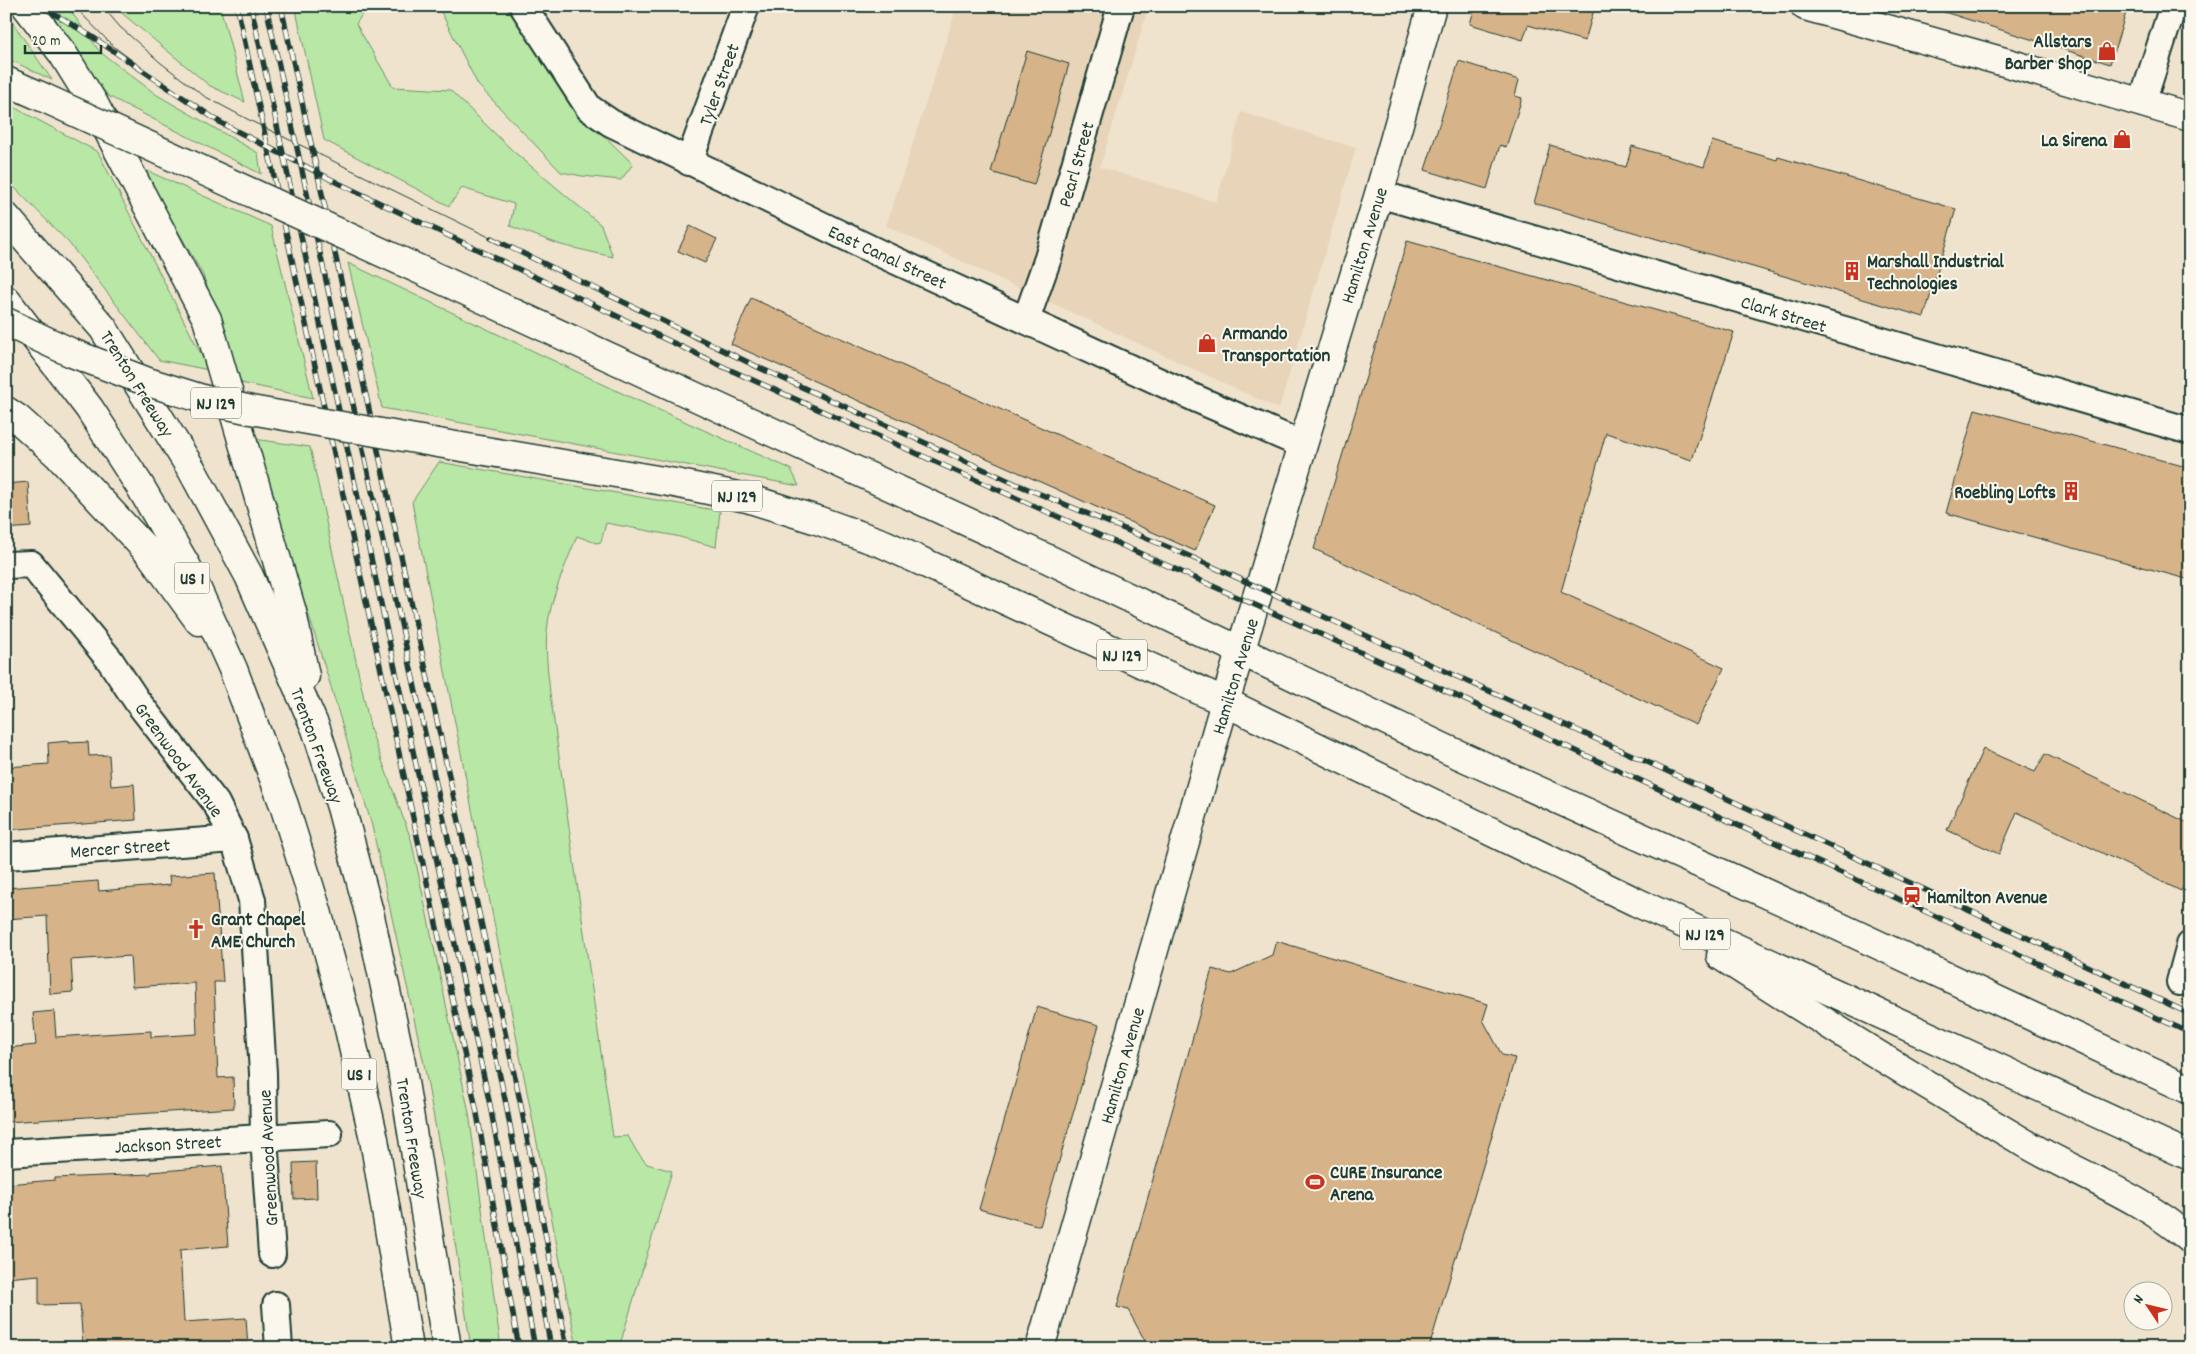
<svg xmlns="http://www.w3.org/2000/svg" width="2196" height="1354" font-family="Dekko,sans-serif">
<rect width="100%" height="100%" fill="#f0e3ce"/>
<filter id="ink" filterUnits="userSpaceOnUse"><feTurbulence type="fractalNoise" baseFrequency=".02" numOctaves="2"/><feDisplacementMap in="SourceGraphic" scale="10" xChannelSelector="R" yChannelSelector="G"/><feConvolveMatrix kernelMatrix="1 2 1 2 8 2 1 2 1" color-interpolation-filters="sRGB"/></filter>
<g filter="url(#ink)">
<path fill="#e8d5b9" d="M957,6H1149L1100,167L1216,202L1241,112L1356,148L1279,409L886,226Z"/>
<g fill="#b9e7a5" stroke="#6c926c">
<path d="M41,6H67L100,52L157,95L258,153L261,174L108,96Z"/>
<path d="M117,6H220L245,102L210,86L118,10Z"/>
<path d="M295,6H367L356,24L393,87L450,90L513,151L601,225L613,257L561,245L510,226L514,204L462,188L449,206L324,140Z"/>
<path d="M438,6H509L593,125L633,164L621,180L582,176L561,172L478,85Z"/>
<path d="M6,13L52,80L6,58Z"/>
<path d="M6,103L98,152L209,370L159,360L69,243L6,179Z"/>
<path d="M143,169L271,226L313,398L241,383L203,275Z"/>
<path d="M348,263L630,397L791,469L799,486L382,408Z"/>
<path d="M254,439L310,447L371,731L411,839L469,1113L501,1348H471L446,1183L424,1064L372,826L331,687Z"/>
<path d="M439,462L720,511L716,547L676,536L606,523L601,542L596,543L577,536C565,567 550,598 547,631C545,652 548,672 550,693L613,1137L628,1136L637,1152L647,1164L672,1171L619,1348H577L412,502Z"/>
</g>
<g fill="#d7b389" stroke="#1f3d34">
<path d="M1475,6H1595L1585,41L1528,25L1523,40L1470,24Z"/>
<path d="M1941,6H2128L2110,64L1941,11Z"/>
<path d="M1027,51L1069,64L1034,185L991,172Z"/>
<path d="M1459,61L1519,80L1515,96L1522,98L1506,147L1500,145L1487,189L1425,170Z"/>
<path d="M1712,141L1777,160L1778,157L1956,209L1924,317L1534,203L1550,145L1626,167L1632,146L1704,167Z"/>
<path d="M690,226L717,239L705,263L678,251Z"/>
<path d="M1407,241L1734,332L1692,460L1606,433L1561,592L1724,668L1696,725L1314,549Z"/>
<path d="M751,298L1215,505L1195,551L731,344Z"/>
<path d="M1975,409L2190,468V580L1946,513Z"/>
<path d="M28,482L31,527L6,529V484Z"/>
<path d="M69,741V743L88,742L89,756L109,755L111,786L134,784L136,820L6,830V767L49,764L48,743Z"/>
<path d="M1983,749L2035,772L2045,754L2190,824V873L2181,891L2017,812L1999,854L1947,830Z"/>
<path d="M215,873L223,982H214L218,1078L233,1077L234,1108L6,1122V1048L36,1045L33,1013L54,1011L56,1037L151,1031V1037L197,1034L195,983L132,987L130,956L71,960L73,992L50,994L47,916L6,919V888L98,881L99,891L170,885L169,876Z"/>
<path d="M1276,941L1488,1004L1483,1020L1502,1055L1515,1058L1429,1348H1149L1128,1310L1117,1307L1212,969L1231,974L1272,955Z"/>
<path d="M1037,1007L1099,1025L1040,1226L979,1209Z"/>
<path d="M316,1162L317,1198L294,1199L293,1163Z"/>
<path d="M222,1166L228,1246L180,1250L184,1322L246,1318L248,1348H83L80,1304L39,1305V1275L6,1278V1184L55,1180V1178L151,1174V1172Z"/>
</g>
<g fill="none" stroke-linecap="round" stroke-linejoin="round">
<g stroke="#1f3d34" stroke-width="30">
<g id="street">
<path d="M523,6L589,108L611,123L877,252L1197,399L1303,445"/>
<path d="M2142,103L2173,6"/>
<path d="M689,162L746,6"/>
<path d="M1379,194L2190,431"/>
<path d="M1026,320L1048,258L1121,6"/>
<path d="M6,565L31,564L109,659L137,701L216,803L234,839L252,900L263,1073L264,1138L272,1254"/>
<path d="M6,856L234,839"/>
<path d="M2180,982L2190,945"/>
<path d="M6,1153L329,1134"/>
<path d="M276,1305L279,1348"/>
</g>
</g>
<g stroke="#1f3d34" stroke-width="31">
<g id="secondary">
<path d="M1805,6L2008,63L2190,117"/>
<path d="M1040,1348L1225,702L1379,194L1432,6"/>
</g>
</g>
<g stroke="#1f3d34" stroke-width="31">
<g id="highway">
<path d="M26,6L63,54L94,104L207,319L292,612L305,676"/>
<path d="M6,81L40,96"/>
<path d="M6,217L103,328L192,470L249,576L316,729L341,807L370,916L400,1057L447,1348"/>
<path d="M427,273L1048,559L1444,748L1840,927L2190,1090"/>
<path d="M6,300L89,408L140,486L187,567L233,669L284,805L317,911L347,1020L374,1139L409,1348"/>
<path d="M6,411L18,419L57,454L151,555L199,621"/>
<path d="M438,443L675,483L747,498L817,520L884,544L1225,702L1636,902L2190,1156"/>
<path d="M1721,956C1823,1022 1926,1085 2030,1146C2083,1176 2144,1199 2190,1239"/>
</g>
</g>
<use href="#street" stroke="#fbf7ec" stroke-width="26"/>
<use href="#secondary" stroke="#fbf7ec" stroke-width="28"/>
<use href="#highway" stroke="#fbf7ec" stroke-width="28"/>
<g stroke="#1f3d34" stroke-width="1">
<path d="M74,6L113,46L190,104"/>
<path d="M102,6L120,27L161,63L204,96L251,121L491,238"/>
</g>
<g stroke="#1f3d34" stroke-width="5.5">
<g id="rail">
<path d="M41,6L91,36L221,123L338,183L726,368L1387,664L2190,1033"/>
<path d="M237,6L476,1108L519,1348"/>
<path d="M251,6L490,1105L535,1348"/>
<path d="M266,6L506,1104L551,1348"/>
<path d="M281,6L520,1101L567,1348"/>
<path d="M491,238L762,369L1016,484L1182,553L1632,755L1917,886L2190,1014"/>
</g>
</g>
<use href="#rail" stroke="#fbf7ec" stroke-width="4" stroke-dasharray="11" stroke-linecap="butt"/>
<g stroke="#1f3d34" stroke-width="31" stroke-linecap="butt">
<g id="highway-bridge">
<path d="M40,96L427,273"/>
<path d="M6,322L72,353L148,382L206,400L251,410L438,443"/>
</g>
</g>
<use href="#highway-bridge" stroke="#fbf7ec" stroke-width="28"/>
</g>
</g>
<defs>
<g id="shop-bare" transform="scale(1.5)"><path d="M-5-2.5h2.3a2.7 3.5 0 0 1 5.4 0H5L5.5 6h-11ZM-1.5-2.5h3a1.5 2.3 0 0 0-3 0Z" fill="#c8321e" stroke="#fbf7ec" stroke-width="2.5" paint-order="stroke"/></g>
<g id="building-bare" transform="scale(1.5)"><path d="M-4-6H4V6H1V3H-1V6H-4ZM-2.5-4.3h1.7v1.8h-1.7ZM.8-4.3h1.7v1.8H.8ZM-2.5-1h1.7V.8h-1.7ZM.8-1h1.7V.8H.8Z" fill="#c8321e" stroke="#fbf7ec" stroke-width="2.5" paint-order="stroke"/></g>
<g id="station-bare" transform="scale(1.5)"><path d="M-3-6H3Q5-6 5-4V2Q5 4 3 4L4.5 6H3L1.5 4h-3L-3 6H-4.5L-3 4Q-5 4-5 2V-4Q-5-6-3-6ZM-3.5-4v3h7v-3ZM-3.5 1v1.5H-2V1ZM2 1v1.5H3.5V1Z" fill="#c8321e" stroke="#fbf7ec" stroke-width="2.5" paint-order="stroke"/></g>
<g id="church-bare" transform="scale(1.5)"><path d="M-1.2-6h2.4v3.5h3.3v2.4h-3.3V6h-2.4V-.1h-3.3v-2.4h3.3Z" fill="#c8321e" stroke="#fbf7ec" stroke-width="2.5" paint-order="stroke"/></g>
<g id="stadium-bare" transform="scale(1.5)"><path d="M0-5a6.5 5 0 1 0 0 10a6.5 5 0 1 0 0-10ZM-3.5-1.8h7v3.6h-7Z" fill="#c8321e" stroke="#fbf7ec" stroke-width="2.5" paint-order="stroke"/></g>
</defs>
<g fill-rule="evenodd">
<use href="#shop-bare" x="2107" y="51"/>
<use href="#shop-bare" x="2122" y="139"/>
<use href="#building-bare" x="1852" y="271"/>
<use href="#shop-bare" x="1207" y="343"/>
<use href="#building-bare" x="2071" y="491"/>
<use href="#station-bare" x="1912" y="896"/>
<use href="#church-bare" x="196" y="929"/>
<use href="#stadium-bare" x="1315" y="1182"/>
</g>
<g text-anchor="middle" stroke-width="4" stroke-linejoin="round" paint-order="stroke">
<g fill="#fbf7ec" stroke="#61756b" stroke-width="1">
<rect x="191" y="387.5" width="50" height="31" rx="4"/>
<rect x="712" y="480.5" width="50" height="31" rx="4"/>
<rect x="174.5" y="562.5" width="35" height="31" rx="4"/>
<rect x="1097" y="639.5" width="50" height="31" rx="4"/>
<rect x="1680" y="918.5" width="50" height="31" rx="4"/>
<rect x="341.5" y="1058.5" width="35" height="31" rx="4"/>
</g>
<g font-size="18" font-weight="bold" fill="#1f3d34">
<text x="216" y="409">NJ 129</text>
<text x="737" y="502">NJ 129</text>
<text x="192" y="584">US 1</text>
<text x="1122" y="661">NJ 129</text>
<text x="1705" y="940">NJ 129</text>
<text x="359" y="1080">US 1</text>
</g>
<g font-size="19" font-weight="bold" fill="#1f3d34" stroke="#fbf7ec" text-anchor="start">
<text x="2092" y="47" text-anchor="end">Allstars<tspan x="2092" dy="22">Barber Shop</tspan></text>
<text x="2107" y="146" text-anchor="end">La Sirena</text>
<text x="1867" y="267">Marshall Industrial<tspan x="1867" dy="22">Technologies</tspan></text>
<text x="1222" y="339">Armando<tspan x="1222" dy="22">Transportation</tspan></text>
<text x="2056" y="498" text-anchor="end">Roebling Lofts</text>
<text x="1927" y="903">Hamilton Avenue</text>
<text x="211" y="925">Grant Chapel<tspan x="211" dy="22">AME Church</tspan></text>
<text x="1330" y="1178">CURE Insurance<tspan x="1330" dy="22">Arena</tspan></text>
</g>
<g font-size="19" fill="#1f3d34" stroke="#fbf7ec">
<text transform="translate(718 84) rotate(-70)" y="7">Tyler Street</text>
<text transform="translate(1075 164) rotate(-74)" y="7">Pearl Street</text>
<text transform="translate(1363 245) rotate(-73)" y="7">Hamilton Avenue</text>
<text transform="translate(888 256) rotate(25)" y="7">East Canal Street</text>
<text transform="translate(1784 313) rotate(17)" y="7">Clark Street</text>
<text transform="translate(138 383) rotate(58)" y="7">Trenton Freeway</text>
<text transform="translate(1234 676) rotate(-73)" y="7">Hamilton Avenue</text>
<text transform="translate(318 745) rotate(70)" y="7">Trenton Freeway</text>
<text transform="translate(180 759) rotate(54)" y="7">Greenwood Avenue</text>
<text transform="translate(120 847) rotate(-4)" y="7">Mercer Street</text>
<text transform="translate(1121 1065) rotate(-74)" y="7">Hamilton Avenue</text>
<text transform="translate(413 1138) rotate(81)" y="7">Trenton Freeway</text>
<text transform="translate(168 1143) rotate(-3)" y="7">Jackson Street</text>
<text transform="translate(267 1158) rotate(-93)" y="7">Greenwood Avenue</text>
</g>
</g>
<rect width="2196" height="1354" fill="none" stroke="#fbf7ec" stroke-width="25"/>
<rect x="12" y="12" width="2171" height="1329" fill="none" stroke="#1f3d34" stroke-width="2" filter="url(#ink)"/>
<g transform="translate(2148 1306) rotate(305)"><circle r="24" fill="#fbf7ec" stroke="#a3ada2"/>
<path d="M0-4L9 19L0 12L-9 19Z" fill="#c8321e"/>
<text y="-8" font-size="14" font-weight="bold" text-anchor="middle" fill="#1f3d34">N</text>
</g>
<path d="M25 45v8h76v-8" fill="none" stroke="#1f3d34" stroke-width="2.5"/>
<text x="32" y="45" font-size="15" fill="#1f3d34" stroke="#fbf7ec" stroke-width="4" paint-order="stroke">20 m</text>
</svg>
